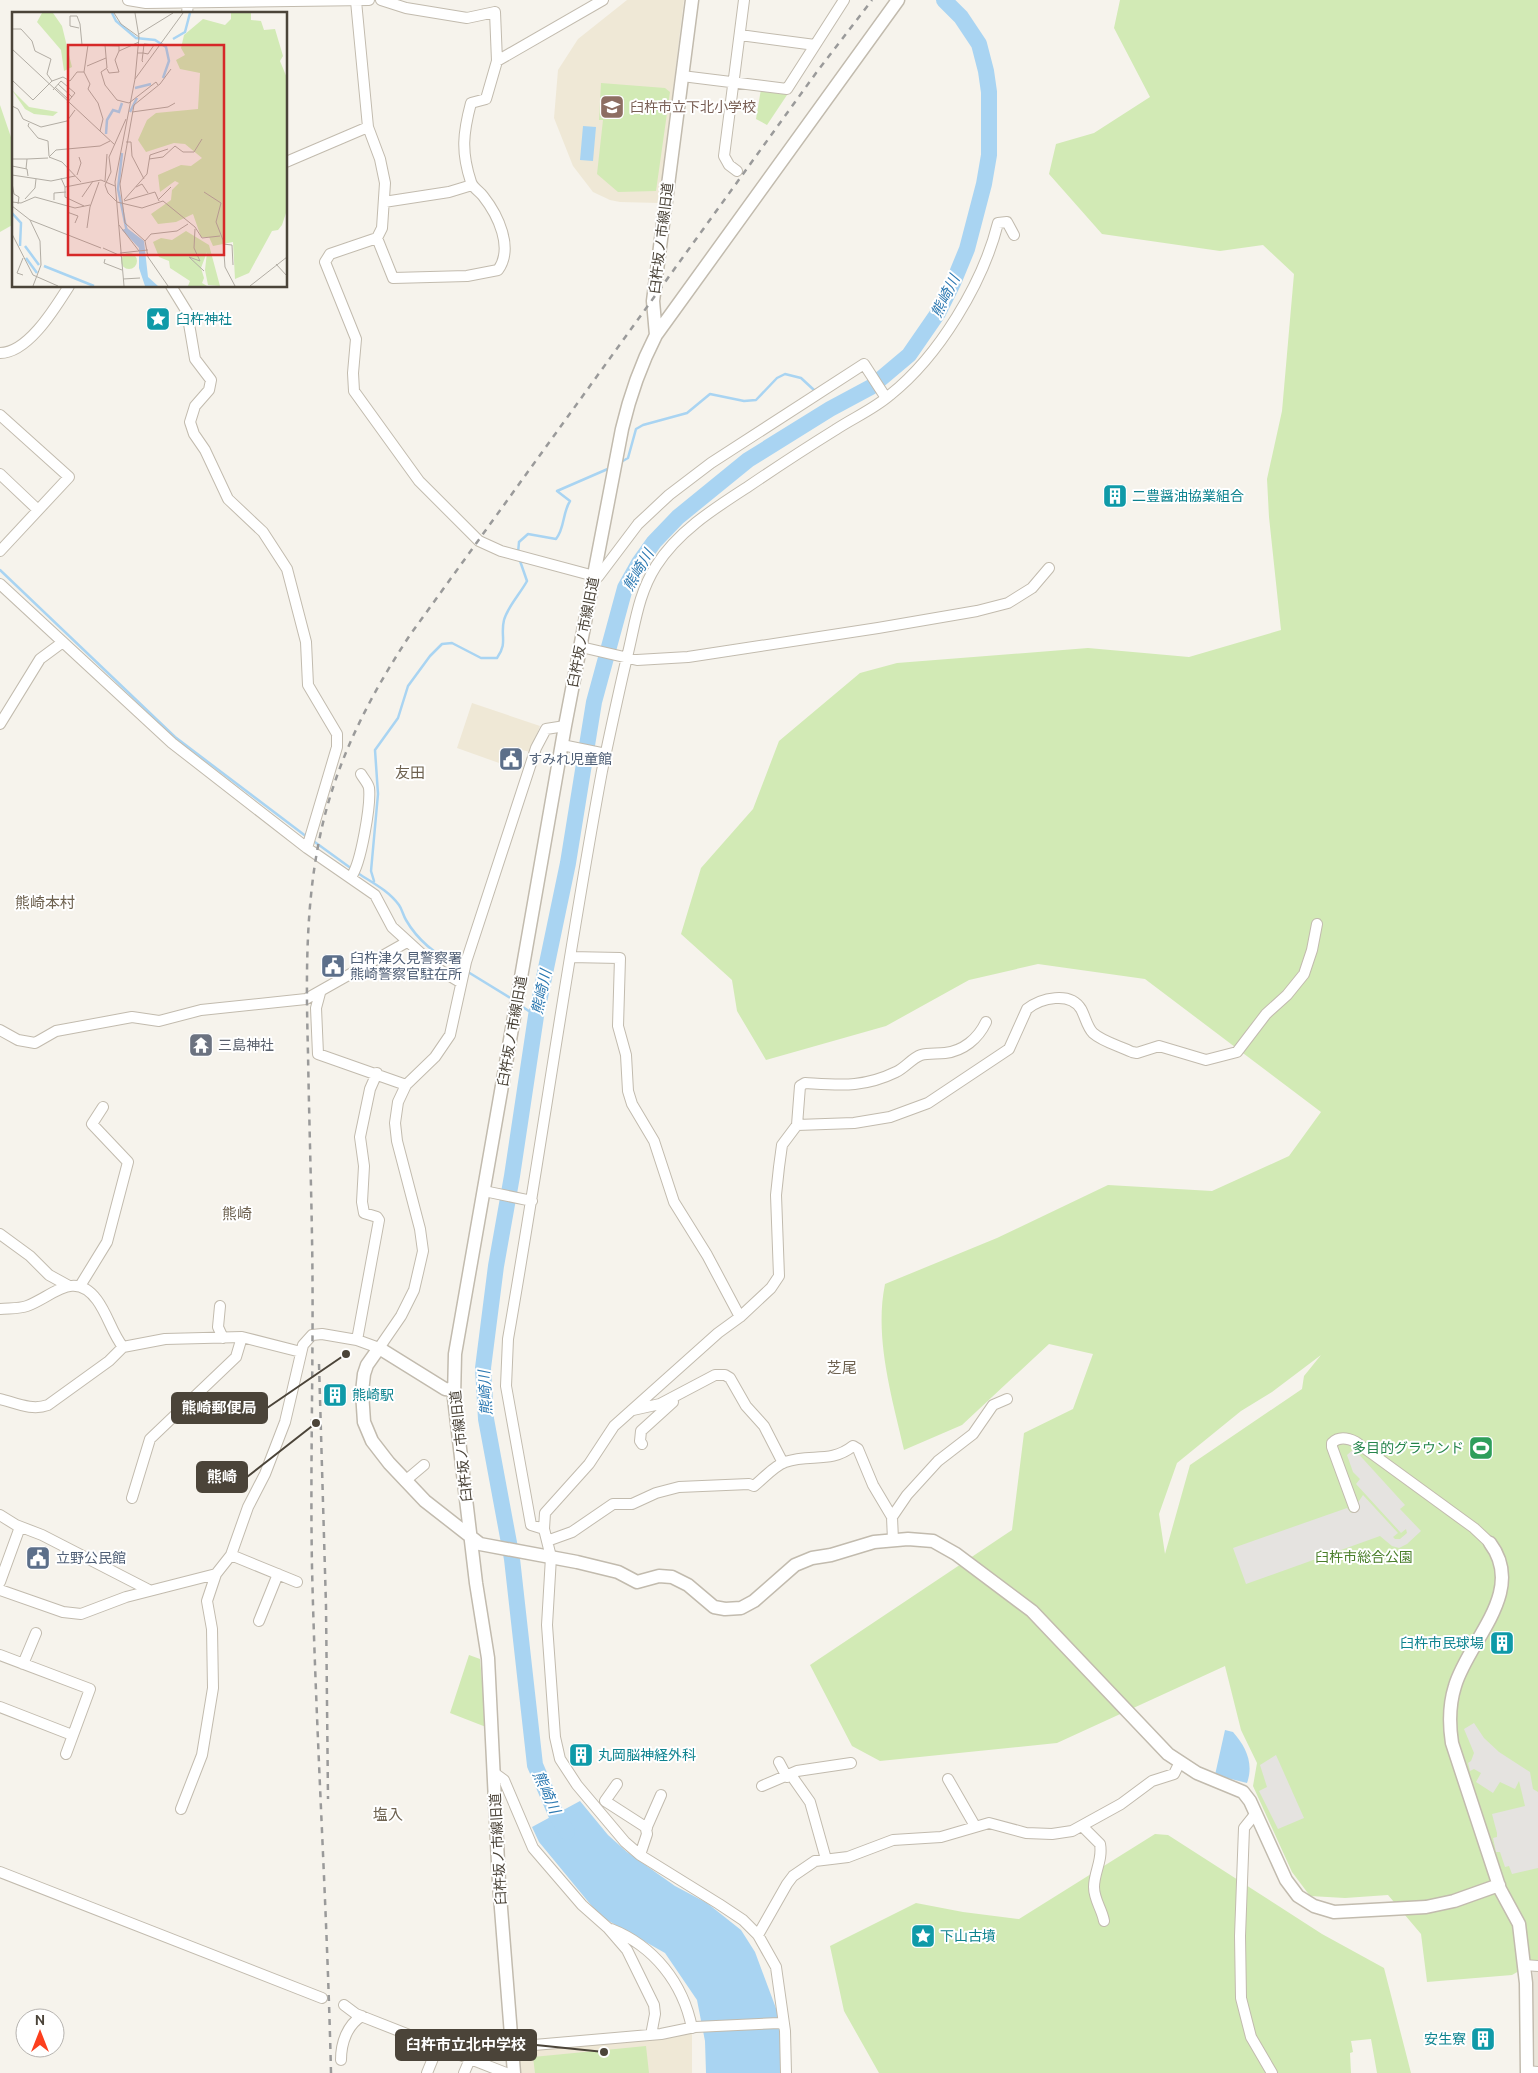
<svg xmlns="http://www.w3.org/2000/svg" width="1538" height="2073" viewBox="0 0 1538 2073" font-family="Ubuntu,'Noto Sans JP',sans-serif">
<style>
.residential{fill:#eae5da}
.education{fill:#efe8d6}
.green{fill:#d2eab5;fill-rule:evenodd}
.parking{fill:#e5e3e0}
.water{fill:#a9d4f2}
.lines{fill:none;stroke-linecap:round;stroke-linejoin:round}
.stream{stroke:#a9d4f2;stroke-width:2.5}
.river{stroke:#a9d4f2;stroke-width:16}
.minor-casing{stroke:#c2bbae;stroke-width:12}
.tertiary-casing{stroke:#c2bbae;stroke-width:15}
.minor{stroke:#fff;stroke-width:10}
.tertiary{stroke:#fff;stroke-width:12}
.rail{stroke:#9a9a9a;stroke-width:2.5;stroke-dasharray:6 6;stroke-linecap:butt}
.labels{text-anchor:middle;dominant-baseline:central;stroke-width:4;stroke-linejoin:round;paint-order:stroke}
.education-label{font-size:14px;fill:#785e54;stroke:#fff;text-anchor:start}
.street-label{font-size:14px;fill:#4b4439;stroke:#fff}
.culture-label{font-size:14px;fill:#0d838f;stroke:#fff;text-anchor:start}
.service-label{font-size:14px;fill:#4e5e75;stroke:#fff;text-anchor:start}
.worship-label{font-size:14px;fill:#5b616d;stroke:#fff;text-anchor:start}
.leisure-label{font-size:14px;fill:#27864d;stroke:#fff;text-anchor:end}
.park-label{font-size:14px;fill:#4a7f2a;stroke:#fff}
.water-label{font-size:15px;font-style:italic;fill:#2e7ab2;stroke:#fff}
.neighbourhood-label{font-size:15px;fill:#6e6250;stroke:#fff}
.inset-river{fill:none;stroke:#a9d4f2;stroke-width:2.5}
.inset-road{fill:none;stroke:#b2ada4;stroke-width:1}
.view{fill:#d62828;fill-opacity:0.15;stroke:#d62828;stroke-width:2.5}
.inset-edge{fill:none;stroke:#4b4439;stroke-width:2.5}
.leader{fill:none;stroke:#4b4439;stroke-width:2}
.callout-dot{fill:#4b4439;stroke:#fff;stroke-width:2}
.callout{fill:#4b4439;stroke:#4b4439;stroke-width:2}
.callout-label{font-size:15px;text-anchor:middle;font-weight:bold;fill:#fff}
</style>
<rect width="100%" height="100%" fill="#f6f3ec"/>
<path class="residential" d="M1533,1968h5v105h-3z"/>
<path class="education" d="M627,0h57l-25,203 -39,-1 -10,-2 -17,-8 -20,-26 -19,-48 4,-48 20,-31z
M472,703l68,23 -10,26 -12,-3 -5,19 -56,-20z
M692,2032v41h-173l-1,-24z"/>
<path class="green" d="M1120,0h418v1960l-26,15 -85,7 -6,-48 -33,-39 -43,3 -35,-2 -18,-24 -39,-86 4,-23 -16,-33 -16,-64 -168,77 -177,18 -28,-15 -42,-81 202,-135 12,-97 49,-24 20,-55 -44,-10 -87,81 -58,25c-12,-53 -30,-112 -19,-166l112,-46 111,-53 104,6 77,-35 32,-44 -176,-133 -107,-15 -69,16 -83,46 -120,34 -29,-49 -5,-31 -51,-46 20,-66 52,-59 26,-68 81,-68 37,-10 191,-15 101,9 92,-27 -12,-113 -2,-38 15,-68 12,-137 -31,-29 -43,6 -118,-17 -53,-60 7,-30 38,-11 56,-36 -36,-69zM1321,1355l-17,21 -2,13 -112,76 -25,89 -6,-40 18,-51 64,-52 31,-19z
M601,83l64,5 5,4 -14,99 -38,1 -21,-18 6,-54h-4z
M761,89l23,3 3,3 -20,30 -11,-6z
M0,105l14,41v78l-14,8z
M469,1655l11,4 6,68 -36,-14z
M1155,1834l13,1 154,99 62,34 27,105h-34l-6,-34 -20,2 2,11 -3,1 1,20h-472l-35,-62 -14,-65 86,-43 47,9 56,7z
M646,2046l3,27h-114l-2,-16z"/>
<path class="parking" d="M1354,1449l51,56 -5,4 21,22 -14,13 -8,4 -7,-2 -12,-10 -134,48 -13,-36 114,-40 4,5 12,-18 35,38 -5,4 2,2h5l7,-6 -1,-4 -5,4 -45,-49 4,-5 -7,-7 -6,-17z
M1474,1723l10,15 15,14 31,20 3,17 5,3v76l-26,6 -3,-8 -4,1 -5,-15h-4l-3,-14 4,-1v-4l-5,-19 33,-8 -6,-25 -4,8 -15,-7 -7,11 -17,-11 5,-9 -7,-4 -4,2 -2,-8 3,-2 3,-8 -10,-24z
M1276,1755l28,63 -26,11 -19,-38 8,-4 -7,-22z"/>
<path class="water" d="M583,126l13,1 -3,34 -13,-1z
M1225,1730l8,2c13,15 21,31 14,51l-32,-8z
M580,1801l28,34 19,17 48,34 32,17 34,27 14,22 22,59 6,33 -2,29h-75l-1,-32 -8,-41 -32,-47 -65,-37 -61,-74 -7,-15z"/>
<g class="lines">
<path class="stream" d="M621,462l7,-4 8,-29 7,-4 44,-12 23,-19 34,7 12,-1 21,-22 8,-4 16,4 13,12
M518,553l1,-11 9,-8 28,5c9,-11 6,-25 14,-38l-13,-10 53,-23
M0,570l175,167 132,100
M312,840l40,29
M356,872c15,10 32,18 43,33 3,4 4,10 7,15 12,21 33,37 55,48
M374,881l-3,-10 7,-77 -3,-44 23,-32 10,-32 22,-30 12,-12 10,-1 29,15h16c11,-15 3,-22 7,-38 4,-14 16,-26 23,-39l-8,-23
M468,972l44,27
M520,1005l16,11"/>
<path class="river" d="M567,1832l-11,-18 -21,-49 -23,-206 -26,-140 -3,-51 13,-102 16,-90 24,-160 32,-153 26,-161 31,-114 14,-25 15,-21 24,-25 70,-57 82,-51 41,-22 38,-32 29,-42 15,-30 14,-34 17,-65 5,-29v-63l-3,-21 -7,-27 -18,-27 -17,-17"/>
<defs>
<path id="minor" d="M128,0l18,3 223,-3
M356,1l12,126 12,32 5,24 -3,45 -5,10 16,40 74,-2 31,-6c16,-22 0,-55 -15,-74 -4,-5 -10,-8 -12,-14 -10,-30 -8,-49 0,-79l15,-4 11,-38 -2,-49 -28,6 -61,-10 -25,-8
M187,14l1,-12
M740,35l75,10
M497,61l106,-61
M682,76l105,13 57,-89
M286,162l82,-35
M737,171l-8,-6 -5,-9 20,-156
M384,202l65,-10 23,-7
M377,238l-47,16 -5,8 31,77 -3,34 1,18 65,90 60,60 22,10 97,26 40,-53 31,-29 42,-32 153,-99 22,34
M171,286l16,26 8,47 16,21 -2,10 -14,16 -5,16 4,12 11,16 23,49 35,33 24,37 19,73 2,43 29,49v13l-30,101
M0,353c28,0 55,-45 69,-67
M0,415l69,62 -69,74
M0,474l38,36
M0,584l172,159 135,105 68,47 17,32 46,42 22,13
M581,647l56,13 51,-3 190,-29 99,-17 31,-8 24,-15 17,-20
M0,724l40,-65 23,-17
M562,745l44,9
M351,877c10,-13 20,-73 18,-89 -1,-5 -6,-10 -8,-14
M570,957l50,1 -2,68 8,29 2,36 4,13 22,37 20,61 33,53 33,62
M320,993l-4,15 2,46 88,31
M0,1030l18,10 17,3 21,-12 76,-14 27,4 42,-11 105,-11 101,-57
M797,1125l57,-2 36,-6 38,-14 81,-54 18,-40c14,-11 43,-18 54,0 4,7 6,18 12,24 10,9 27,13 39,19l5,1 22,-7 47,14 31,-8 29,-38 21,-19 17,-21 8,-24 5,-26
M484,1191l48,10
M0,1234l30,22 19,19 20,11
M80,1286l27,-44 21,-80 -36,-38 11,-17
M220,1306l-2,21 5,11
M0,1309c8,-1 19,0 27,-3 25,-9 47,-37 70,-6 11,15 15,33 26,47
M357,1340l22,-120 -2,-3 -13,-4 -2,-11 2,-36 -4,-29 10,-48 7,-16
M0,1399c16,4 32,12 48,6l61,-44 14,-14 42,-8 77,-2 59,15
M633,1410l27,-6 55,-29h10l5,3 16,28 18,20 19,37
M642,1444l-2,-3 1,-10 32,-29
M405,1481l19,-16
M132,1498l18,-59 86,-82 6,-20
M1354,1507l-22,-60v-4c7,-7 16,-5 24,-1l118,86 16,15
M0,1515l16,10 26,10 107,55
M892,1517l15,-22 31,-34 35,-27 20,-29 14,-6
M544,1529l-13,-4 -25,-139 2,-47c33,-189 59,-379 94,-568 8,-38 16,-76 25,-114 8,-32 11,-63 29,-91 22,-35 59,-58 93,-80 28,-19 57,-38 86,-56 18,-12 39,-21 55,-35 49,-39 93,-112 108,-172l9,-1 7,13
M547,1541l25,-9 41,-28h19l24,-11 23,-6 70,-3 5,2c10,-8 20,-20 31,-24 26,-9 45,2 68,-16l5,3 15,36 19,32 1,23
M231,1555l66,27
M0,1582l20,-55
M0,1590l63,22 18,2 45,-17 90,-23
M259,1621l19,-47
M0,1655l90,34 -24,65
M23,1664l13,-31
M0,1707l72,28
M779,1762l8,15
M493,1772l11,8 29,68 49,57 26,23 19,22 27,55 1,9 -4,21
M791,1775l19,27 16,57
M948,1779l27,47
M617,1784l-12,17 42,27
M762,1786l35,-15 54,-8
M181,1809l21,-54 11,-67 -1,-59 -5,-28 9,-27 15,-19 17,-48 17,-33 20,-52 18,-77 9,-10 10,-1 35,6 22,8 22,-32 13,-26 9,-39 -3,-22 -23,-88 -2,-18 3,-21 8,-17 29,-28 15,-22 16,-73 70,-214 10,-19 19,-3
M1256,1813l-12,15 -4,108 1,62 10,39 21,36
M1082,1826l18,18c3,16 -6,28 -6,43 0,13 8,22 10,34
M640,1855l7,-21 -1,-5 15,-34
M0,1872l322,126
M611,1929c43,17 72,54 81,99
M758,1935l29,-51 6,-8 22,-15 33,-4 45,-17 48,-3 48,-14 37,10 26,1 20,-3 49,-27 31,-23 22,-7 6,-12
M1524,1965l14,1
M344,2005l12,9 150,59
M511,2047l150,-13 34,-7 84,-4 5,2
M341,2060c0,-17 6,-35 21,-44
M1526,2071l12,1
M427,2073l11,-27
M464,2073l6,-14
M786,2073l-1,-42 -9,-64 -18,-32 -15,-15 -24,-16 -79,-49 -15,-13 -48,-57 -17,-26 -5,-22 -8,-112 4,-68 -7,-28 1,-16 44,-49 25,-38 104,-93 22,-16 31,-29 8,-12 -3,-81 3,-28 3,-22 15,-20 3,-39 5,-3c35,2 58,5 91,-11 9,-4 16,-14 25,-17 7,-2 16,-1 24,-2 18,-2 33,-14 41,-31"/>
<path id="tertiary" d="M656,335l-3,-34 39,-301
M454,1390l-9,-1 -66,-41 -12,17 -3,9 -2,18 2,30 8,19 17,22 36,38 55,43 97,18 41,10 19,10 22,-6 13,1 16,8 26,22 11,2 16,-1 13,-7 41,-36 17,-7 19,-3 43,-13 34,-3 25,2 23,13 76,57 136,143 29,19 46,19 7,9 36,79 12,16 16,10 20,6 92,-5 28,-6 45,-16
M1490,1543c37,49 -22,98 -35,143 -6,19 -6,38 -3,57l48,146 19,35 7,59 1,90
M514,2073l-15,-190 -11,-225 -12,-75 -22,-185 1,-44 110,-628 57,-297c8,-34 18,-63 34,-94l242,-335"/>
</defs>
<use href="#minor" class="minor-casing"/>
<use href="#tertiary" class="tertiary-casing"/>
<use href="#minor" class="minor"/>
<use href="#tertiary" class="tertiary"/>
<path class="rail" d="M319,1364l7,242 2,193
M331,2073c-4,-169 -15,-337 -19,-506 -2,-110 2,-220 0,-330 -1,-61 -3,-122 -4,-184 -2,-75 -3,-152 14,-226 16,-70 49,-133 88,-192l406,-562 56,-73"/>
</g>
<defs>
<symbol id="school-square" viewBox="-11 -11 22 22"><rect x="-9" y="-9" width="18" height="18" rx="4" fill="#8d6e63" stroke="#fff"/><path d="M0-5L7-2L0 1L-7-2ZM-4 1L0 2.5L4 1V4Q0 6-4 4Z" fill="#fff"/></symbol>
<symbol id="sight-square" viewBox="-11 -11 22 22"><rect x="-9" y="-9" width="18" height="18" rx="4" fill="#0f9aa8" stroke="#fff"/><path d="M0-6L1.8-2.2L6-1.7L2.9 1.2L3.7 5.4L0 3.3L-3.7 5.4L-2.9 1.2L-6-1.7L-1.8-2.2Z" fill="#fff"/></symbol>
<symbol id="building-square" viewBox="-11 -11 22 22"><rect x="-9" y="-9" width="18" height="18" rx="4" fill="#0f9aa8" stroke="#fff"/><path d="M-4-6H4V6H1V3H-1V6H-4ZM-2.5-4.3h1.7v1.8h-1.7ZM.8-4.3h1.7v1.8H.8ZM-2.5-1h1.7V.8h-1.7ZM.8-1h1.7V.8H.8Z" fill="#fff"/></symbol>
<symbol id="civic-square" viewBox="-11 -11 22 22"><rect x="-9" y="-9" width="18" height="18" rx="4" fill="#5c6f8a" stroke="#fff"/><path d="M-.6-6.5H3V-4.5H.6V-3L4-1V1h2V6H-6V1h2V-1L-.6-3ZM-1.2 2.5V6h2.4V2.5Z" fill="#fff"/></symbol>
<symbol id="temple-square" viewBox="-11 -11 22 22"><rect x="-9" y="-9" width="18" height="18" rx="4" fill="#6b7280" stroke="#fff"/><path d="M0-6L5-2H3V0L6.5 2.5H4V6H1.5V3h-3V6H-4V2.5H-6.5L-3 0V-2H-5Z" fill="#fff"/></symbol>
<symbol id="stadium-square" viewBox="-11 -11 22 22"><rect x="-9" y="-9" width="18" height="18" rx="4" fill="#2e9e5b" stroke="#fff"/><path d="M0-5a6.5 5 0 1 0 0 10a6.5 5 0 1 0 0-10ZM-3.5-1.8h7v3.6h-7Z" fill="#fff"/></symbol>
</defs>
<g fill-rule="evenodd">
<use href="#school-square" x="598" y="93" width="28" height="28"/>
<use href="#sight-square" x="144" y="305" width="28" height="28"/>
<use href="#building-square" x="1101" y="482" width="28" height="28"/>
<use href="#civic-square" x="497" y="745" width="28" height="28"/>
<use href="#civic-square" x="319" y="952" width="28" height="28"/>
<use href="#temple-square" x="187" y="1031" width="28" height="28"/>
<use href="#building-square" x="321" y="1381" width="28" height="28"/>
<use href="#stadium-square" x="1467" y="1434" width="28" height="28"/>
<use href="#civic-square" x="24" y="1544" width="28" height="28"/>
<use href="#building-square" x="1488" y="1629" width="28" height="28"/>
<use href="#building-square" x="567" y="1741" width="28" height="28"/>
<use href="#sight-square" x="909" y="1922" width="28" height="28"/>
<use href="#building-square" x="1469" y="2025" width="28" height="28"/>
</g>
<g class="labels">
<g class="education-label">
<text x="630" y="107">臼杵市立下北小学校</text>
</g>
<g class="street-label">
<text transform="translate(661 238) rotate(-83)">臼杵坂ノ市線旧道</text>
<text transform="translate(583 632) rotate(-79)">臼杵坂ノ市線旧道</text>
<text transform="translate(512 1031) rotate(-80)">臼杵坂ノ市線旧道</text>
<text transform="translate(461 1446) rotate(-96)">臼杵坂ノ市線旧道</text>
<text transform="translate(498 1849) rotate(-93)">臼杵坂ノ市線旧道</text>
</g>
<g class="culture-label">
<text x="176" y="319">臼杵神社</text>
<text x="1132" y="496">二豊醤油協業組合</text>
<text x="352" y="1395">熊崎駅</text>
<text x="1484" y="1643" text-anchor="end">臼杵市民球場</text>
<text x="598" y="1755">丸岡脳神経外科</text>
<text x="940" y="1936">下山古墳</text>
<text x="1466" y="2039" text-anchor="end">安生寮</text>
</g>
<g class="service-label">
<text x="528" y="759">すみれ児童館</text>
<text x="350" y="958">臼杵津久見警察署<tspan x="350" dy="16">熊崎警察官駐在所</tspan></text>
<text x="56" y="1558">立野公民館</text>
</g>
<g class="worship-label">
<text x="218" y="1045">三島神社</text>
</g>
<g class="leisure-label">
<text x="1464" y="1448">多目的グラウンド</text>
</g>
<g class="park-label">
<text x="1364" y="1557">臼杵市総合公園</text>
</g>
<g class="water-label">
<text transform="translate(945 296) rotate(-64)">熊崎川</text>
<text transform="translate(638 570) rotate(-60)">熊崎川</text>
<text transform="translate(541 992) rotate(-78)">熊崎川</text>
<text transform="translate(485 1393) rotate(-93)">熊崎川</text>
<text transform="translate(547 1792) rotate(66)">熊崎川</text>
</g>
<g class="neighbourhood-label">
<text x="410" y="772">友田</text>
<text x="45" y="902">熊崎本村</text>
<text x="237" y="1213">熊崎</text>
<text x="842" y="1367">芝尾</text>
<text x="388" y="1814">塩入</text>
</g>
</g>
<g transform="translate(12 12)">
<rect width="275" height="275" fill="#f6f3ec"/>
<path d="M30,1h11l9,13 10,41 -8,4 -3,-21 -24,-28zM219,1h20v7l10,1 3,9 11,-1 8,27 -3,5 7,17v132l-5,15 -4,5 -6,1 -23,42 -14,6 -2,-37 -20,4 -4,-9h-8l-8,-23 -17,8 -18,2 -7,-10 20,-14 1,-10 7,-7 -4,-2 -15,11 -2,-17 23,-10 10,1 11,-8 -17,-14 -11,-1 -28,9 -8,-12 9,-20 9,-7 42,-4 2,-36 -20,-4 -4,-9 9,-5 -4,-7 3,-13 19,-16 22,6 6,-6zM0,78l17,17 29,5 -5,4 -19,-2 -9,-5zM174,219l23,14 11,41 -12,-1 -3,-15 2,-18 -6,16 3,10 -2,5 5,3h-19l2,-5 -20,-13 -1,-7 -10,-4 -6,-15 8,-4 11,2zM109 249a8 8 0 1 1 16 0a8 8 0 1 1-16 0Z" fill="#d2eab5"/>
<path d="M115,216l17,13 4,36 10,9h-13l-6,-18v-20l-17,-18z" fill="#a9d4f2"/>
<path class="inset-river" d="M100,1l4,8 20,17 19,2 11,7 3,14 -6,17M161,27l12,-7 5,-19M123,76l16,-4M118,100l7,-14M94,122l1,-14 6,-10 6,2 3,-9M110,141l-4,36 9,43M0,201l9,10 -1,23M13,234l14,19M14,246l11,15M32,254l50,20"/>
<path class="inset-road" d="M102,1l7,11 18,13M67,16l-9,-2v-10h7l3,8 2,21 37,1v5M0,17h9l11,12 3,10 16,8 -4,15 5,7M127,22l34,-21M76,33l-4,27 6,12 -2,5 10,14 5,16 -3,12M93,33l2,23 -6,4 4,13 12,15 12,3 27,-21 2,3M0,37l103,96M126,41h5l5,1 6,-9 -10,-1 -1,9 -1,8 1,1M75,54l19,-8M95,57l2,4 10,-1 -4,-12 4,-9 20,-9M123,67l48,-66M0,68l21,20 19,-19 11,-4 7,4 7,-9h7M46,72l14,13M43,75l14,13M41,78l8,-9 14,12 -8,10M0,94l6,3 5,10 18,8 26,-6 8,-11M120,100l36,-5 7,-4M114,107l-17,38 2,15 -6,13 3,8 9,9 25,6 21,-7 32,26 7,11 18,-2M17,111l-1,3 10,12 10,3 1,15M114,130h5l1,14 12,23M0,147h15l-1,10M15,147l21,-1M137,147l14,-2 12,-11 8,6h11l8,-13M0,154l15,3 1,7M0,163l39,6 24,-5M65,163l4,-12 -2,-6M49,166l4,9v10l19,9M93,169l2,-27M69,170l-19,-20 -13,-5 7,-7 44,-4 10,-5M0,171l2,11 5,3 -1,7M53,175l36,-7 14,6M124,175l6,-3 6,9M192,180l17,11 -5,19 7,18 2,27 10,19M70,185l11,-16M13,187l10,-11 1,-9M147,187l12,-12M42,188v-7l12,-1M112,188l23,-26 3,-19 18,-6M112,189l31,-9 4,9M0,190l9,1 14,-6 40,11 15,-3M0,194l18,14 10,21 1,24 -8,21M55,200l11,4 -3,7M18,208l71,28M107,213l20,26M75,216l3,-21 9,-25M183,217l-1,19 6,13 -11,-4 15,14M0,222l21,41 25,11M133,229l6,-7 26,-3 11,-7M211,232l9,1 1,20M91,236l18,8M108,241l28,-3M93,247l-1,4 18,7M264,252l11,12M11,263l-6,-2 6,-15M111,267l17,-1M112,274l-9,-104 20,-103 4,-42 -4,-24M156,274l-20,-29 -3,-16 -20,-18 -5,-39 14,-79 26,-21 11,-15M238,274l37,-29"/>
<path class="view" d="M56,33h156v210h-156z"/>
<rect width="275" height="275" class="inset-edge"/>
</g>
<path class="leader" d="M346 1354L267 1408M316 1423L247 1477M604 2052L536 2045"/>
<g class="callout-dot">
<circle cx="346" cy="1354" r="5"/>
<circle cx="316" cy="1423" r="5"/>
<circle cx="604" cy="2052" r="5"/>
</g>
<g class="callout">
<rect x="172" y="1393" width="95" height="30" rx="5"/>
<rect x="197" y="1462" width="50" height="30" rx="5"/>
<rect x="396" y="2030" width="140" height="30" rx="5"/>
</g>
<g class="callout-label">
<text x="219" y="1413">熊崎郵便局</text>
<text x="222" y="1482">熊崎</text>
<text x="466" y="2050">臼杵市立北中学校</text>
</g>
<g transform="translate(40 2033)"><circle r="24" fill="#ffffff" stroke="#b7b4b0"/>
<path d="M0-4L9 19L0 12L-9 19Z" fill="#fc3f1d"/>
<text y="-8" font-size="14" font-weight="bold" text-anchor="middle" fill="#4b4439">N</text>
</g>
</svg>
